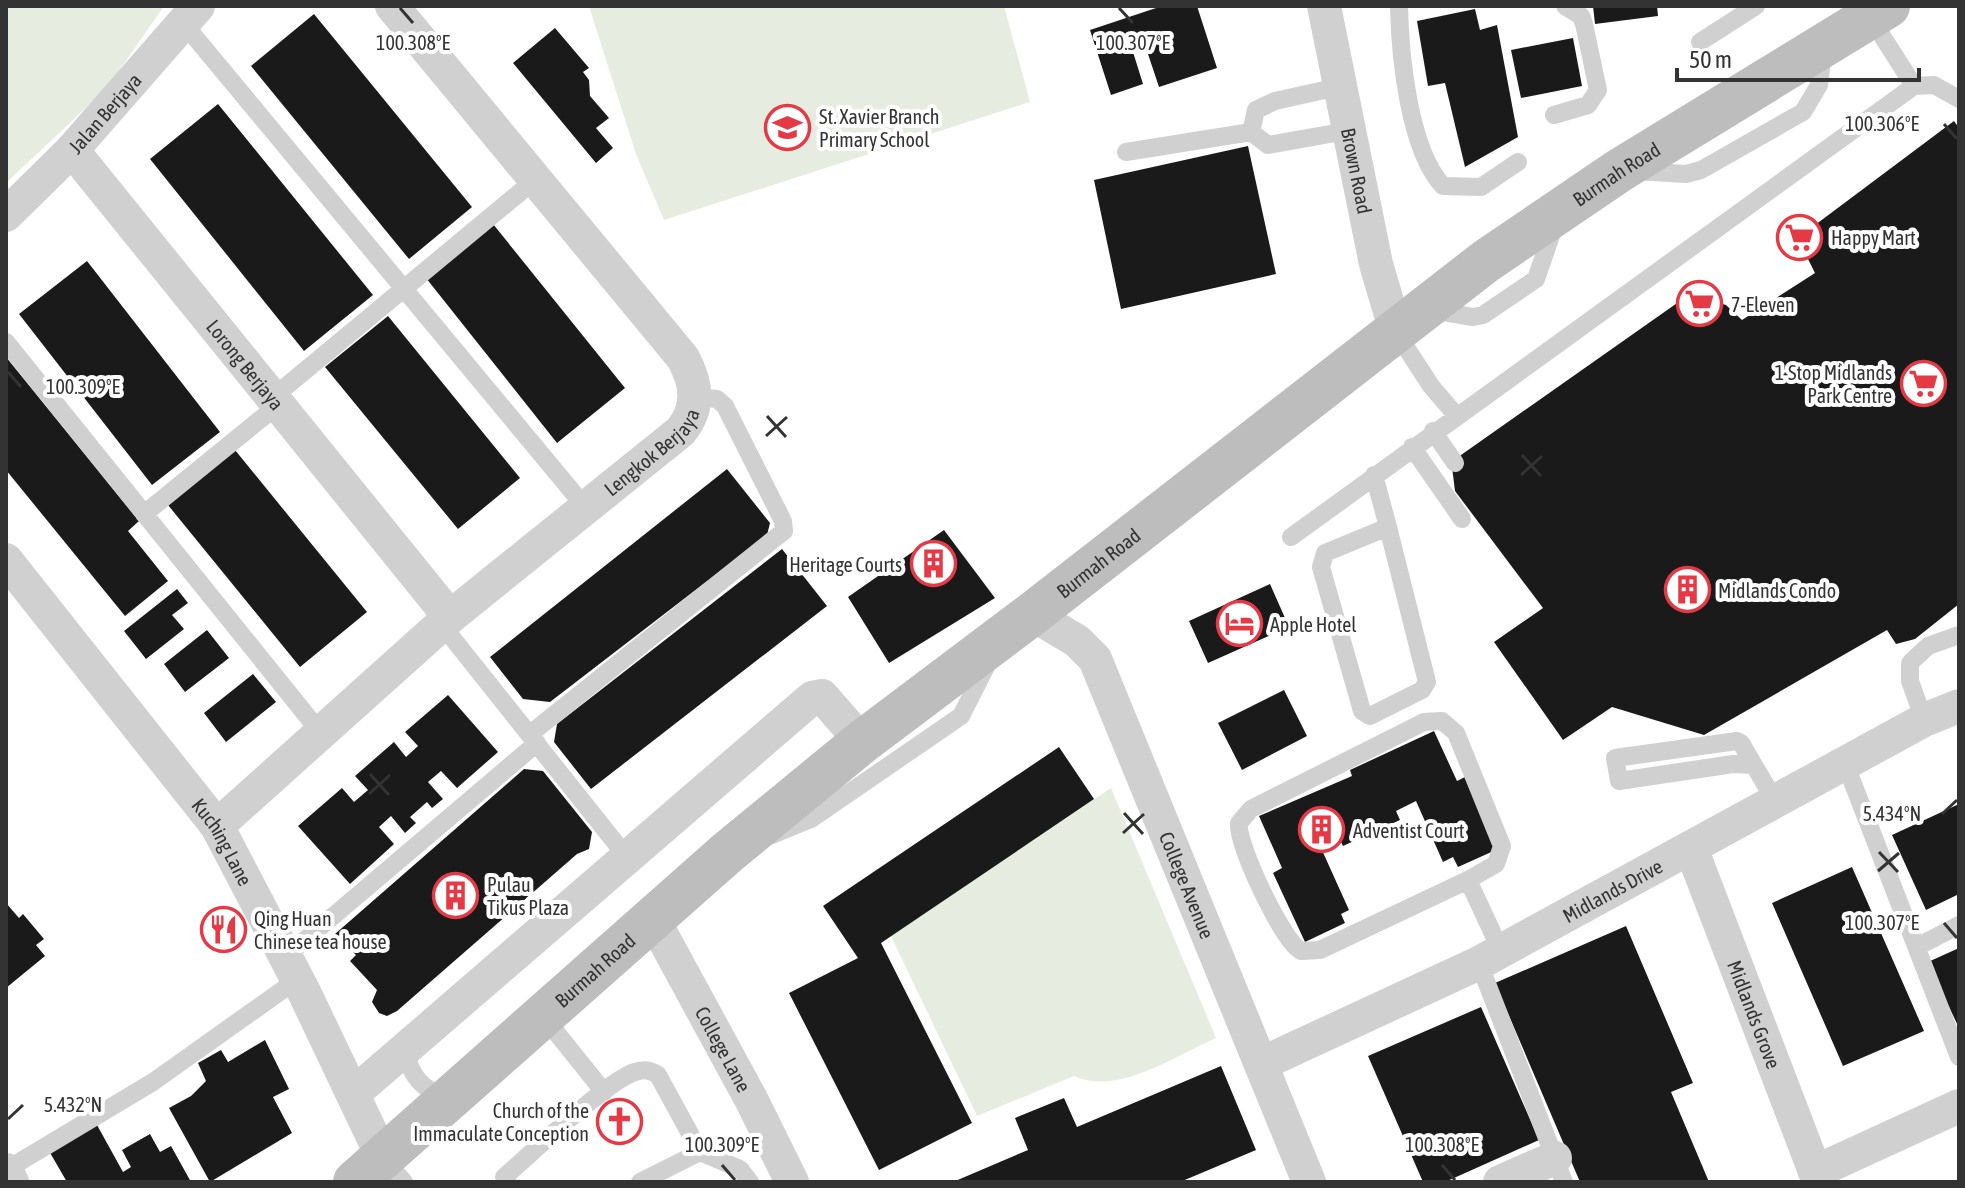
<svg xmlns="http://www.w3.org/2000/svg" width="1965" height="1188" viewBox="0 0 1965 1188" font-family="'Asap Condensed',sans-serif">
<style>
.green{fill:#e6ecdf}
.building{fill:#1a1a1a}
.lines{fill:none;stroke-linecap:round;stroke-linejoin:round}
.service{stroke:#d0d0d0;stroke-width:18}
.minor{stroke:#d0d0d0;stroke-width:34}
.secondary{stroke:#bdbdbd;stroke-width:44}
.ticks{fill:none;stroke:#333;stroke-width:3}
.labels{text-anchor:middle;dominant-baseline:central;stroke-width:8;stroke-linejoin:round;paint-order:stroke}
.street-label{font-size:20px;fill:#333;stroke:#fff}
.poi-label{font-size:20px;fill:#333;stroke:#fff;text-anchor:start}
.ticks-label{font-size:20px;text-anchor:middle;fill:#333;stroke:#fff;stroke-width:8;stroke-linejoin:round;paint-order:stroke}
</style>
<rect width="100%" height="100%" fill="#fff"/>
<path class="green" d="M6,6h158l-57,82 -101,95z
M589,6h415l26,96 -366,118 -28,-66z
M1111,788l105,250c-42,18 -97,58 -142,38l-97,40 -86,-180z"/>
<path class="building" d="M1162,6h35l20,62 -58,19 -13,-39 -13,4 10,32 -32,11 -21,-65z
M1593,6h64l1,10 -63,8z
M1475,9l5,21 17,-5 21,112 -53,30 -20,-84 -17,3 -11,-65z
M314,14l158,193 -63,52 -158,-193z
M555,28l34,40 -6,4 6,8 1,16 19,22 -13,10 17,20 -17,15 -83,-100z
M1573,38l9,48 -61,12 -10,-48z
M218,104l155,191 -69,56 -154,-192z
M1954,121l5,7v476l-44,35 -19,5 -9,-14 -183,105 -92,-28 -49,33 -69,-98 49,-34 -88,-117 -3,-24 9,-12 219,-154 22,-3 24,7 16,15 73,-47 -9,-18 9,-30z
M1248,146l28,128 -155,35 -27,-129z
M493,224l132,164 -68,55 -131,-165z
M87,261l133,171 -68,53 -133,-171z
M388,316l132,162 -62,51 -133,-162z
M6,357l133,164 -11,10 40,50 -43,35 -119,-146z
M235,450l132,162 -67,55 -132,-162z
M727,469l43,54 -3,12 -217,167 -27,-3 -33,-42z
M944,530l51,68 -106,65 -41,-66z
M782,549l45,57 -236,183 -37,-47 3,-18z
M1270,584l19,43 -81,36 -19,-42z
M177,589l11,14 -16,12 12,14 -38,30 -22,-28z
M207,630l22,28 -44,34 -21,-28z
M253,674l23,28 -50,40 -22,-29z
M1284,690l23,46 -65,34 -24,-47z
M448,695l50,57 -41,36 -16,-17 -13,11 15,17 -11,9 -5,-6 -17,15 6,6 -11,10 -14,-17 -12,11 15,17 -44,40 -52,-58 44,-38 12,14 14,-12 -13,-14 39,-34 12,15 12,-11 -13,-14z
M1434,731l23,50 8,-4 33,72 -40,18 -5,-10 -10,5 -27,-61 -20,10 4,9 -57,26 -3,-6 -19,8 28,62 -8,4 4,9 -40,19 -32,-69 9,-5 -23,-52 93,-40 -2,-6z
M1059,747l35,52 -213,144 91,180 -93,47 -90,-177 69,-35 -35,-52z
M524,769l19,2 49,61 -3,17 -12,5 -180,157 -10,5 -8,-3 -7,-11 5,-12 -27,-29 6,-6 -21,-21z
M1959,804v90l-33,16 -34,-75z
M1852,867l72,164 -81,35 -71,-163z
M6,903l13,15 4,-4 21,25 -8,6 9,11 -39,32z
M1626,926l67,157 -22,9 38,90h-129l-85,-199z
M1959,948v80l-31,-66z
M1481,1007l58,133 -94,42h-22l-55,-126z
M265,1040l24,49 -16,8 19,36 -82,49 -41,-74 22,-12 15,-15 -8,-18 23,-13 7,12z
M1221,1066l35,84 -76,32h-227l75,-32 -13,-32 49,-20 13,29z
M97,1125l26,47 8,-5 -9,-17 28,-16 10,18 11,-6 20,36h-124l-18,-31z"/>
<g class="lines">
<path class="service" d="M1399,6c1,50 10,144 44,180l38,1 37,-25
M1870,17l44,69
M184,24l402,484
M1700,42l56,-36
M1554,115l34,-10 10,-15 -14,-66 -3,-8 -16,-10
M1251,132l5,-22 19,-9 63,-14
M1126,152l125,-20 17,13 79,-14
M1634,171l52,3 15,-4 102,-58 16,-27 4,-33
M1431,310l42,7 10,-2 53,-36 19,-55
M1396,332l35,54 24,28
M6,342l314,390
M272,398l264,-219
M1433,431l22,32
M1412,447l50,72
M1374,475l14,52
M144,514l134,-109
M1388,527l39,155 -5,8 -52,26 -8,-5 -41,-144 4,-14z
M1291,537l623,-451 20,-1 25,14
M442,625l184,231
M1924,720l-14,-39v-18l18,-17 31,-11
M530,734l254,-203 -1,-10 -58,-115 -8,-7 -22,-2
M1845,763l114,294
M1754,765l-21,-1 -114,17 -4,-23 122,-17 4,2 34,58
M772,835l39,-16 150,-103 28,-55
M1468,880l28,-16 6,-18 -46,-113 -14,-12 -18,1 -173,87 -12,14c-3,20 44,119 62,128l19,-1 148,-70 33,71
M1917,947l42,-22
M285,957l252,-214
M1479,963l85,219
M543,1016l61,76
M405,1049c5,27 17,41 43,49
M700,1152l40,17 10,13
M383,1158l21,24
M6,1170l147,-88 145,-103
M508,1182l-4,-5c26,-22 104,-97 131,-105 10,-3 15,-2 23,3l42,77 -60,30"/>
<g class="minor">
<path id="s1" d="M1324,6l52,258 20,68"/>
<path id="s2" d="M72,150l378,467"/>
<path id="s3" d="M6,215l66,-65 126,-144"/>
<path id="s4" d="M6,560l211,266 88,168 78,164"/>
<path id="s5" d="M1032,614l45,27 18,18 214,523"/>
<path id="s6" d="M217,826l233,-209 231,-186c19,-24 16,-47 2,-73l-291,-352"/>
<path id="s7" d="M1691,848l128,334"/>
<path id="s8" d="M653,919l99,182 40,81"/>
<path id="s9" d="M1261,1064l218,-101 445,-243 35,-14"/>
<path d="M353,1094l459,-396 10,-2 40,46"/>
<path d="M6,1170l6,12"/>
<path d="M1815,1172l144,-66"/>
<path d="M1500,1182l55,-24"/>
</g>
<path class="secondary" id="s10" d="M355,1182l373,-330 134,-110 170,-128 454,-353 134,-91 268,-164"/>
</g>
<path class="ticks" d="M400,8l13,15M1119,8l14,15M1944,124l13,15M8,372l13,15M767,416l19,21M766,436l21,-19M1522,455l19,21M1521,475l21,-19M370,774l19,21M369,794l21,-19M1124,813l19,21M1942,814l15,-14M1123,833l21,-19M1879,852l19,20M1878,871l21,-18M1944,923l13,15M8,1119l15,-14M722,1165l13,15M1442,1165l13,15"/>
<defs>
<symbol id="school-ring" viewBox="-11 -11 22 22"><circle r="9.5" fill="#fff" stroke="#e63946" stroke-width="1.5"/><path d="M0-5L7-2L0 1L-7-2ZM-4 1L0 2.5L4 1V4Q0 6-4 4Z" fill="#e63946"/></symbol>
<symbol id="supermarket-ring" viewBox="-11 -11 22 22"><circle r="9.5" fill="#fff" stroke="#e63946" stroke-width="1.5"/><path d="M-6-5.5h2.5l.6 2H6L4.5 2H-2.5L-4.4-4H-6ZM-1.5 3.2a1.3 1.3 0 1 0 .1 0ZM3 3.2a1.3 1.3 0 1 0 .1 0Z" fill="#e63946"/></symbol>
<symbol id="building-ring" viewBox="-11 -11 22 22"><circle r="9.5" fill="#fff" stroke="#e63946" stroke-width="1.5"/><path d="M-4-6H4V6H1V3H-1V6H-4ZM-2.5-4.3h1.7v1.8h-1.7ZM.8-4.3h1.7v1.8H.8ZM-2.5-1h1.7V.8h-1.7ZM.8-1h1.7V.8H.8Z" fill="#e63946"/></symbol>
<symbol id="hotel-ring" viewBox="-11 -11 22 22"><circle r="9.5" fill="#fff" stroke="#e63946" stroke-width="1.5"/><path d="M-6-4.5h1.5V1H6V5H4.5V3h-9V5H-6ZM-4 0a1.8 1.8 0 1 1 3.6 0ZM.5 0V-2.5h3Q6-2.5 6 0Z" fill="#e63946"/></symbol>
<symbol id="restaurant-ring" viewBox="-11 -11 22 22"><circle r="9.5" fill="#fff" stroke="#e63946" stroke-width="1.5"/><path d="M-5-6h1v4h1v-4h1v4h1v-4h1v5L-1.5 .5V6h-2V.5L-5-1ZM5-6V6H3V1.5H1.5Q1.5-4 5-6Z" fill="#e63946"/></symbol>
<symbol id="church-ring" viewBox="-11 -11 22 22"><circle r="9.5" fill="#fff" stroke="#e63946" stroke-width="1.5"/><path d="M-1.2-6h2.4v3.5h3.3v2.4h-3.3V6h-2.4V-.1h-3.3v-2.4h3.3Z" fill="#e63946"/></symbol>
</defs>
<g fill-rule="evenodd">
<use href="#school-ring" x="762" y="102" width="51" height="51"/>
<use href="#supermarket-ring" x="1774" y="212" width="51" height="51"/>
<use href="#supermarket-ring" x="1674" y="278" width="51" height="51"/>
<use href="#supermarket-ring" x="1898" y="358" width="51" height="51"/>
<use href="#building-ring" x="908" y="538" width="51" height="51"/>
<use href="#building-ring" x="1662" y="564" width="51" height="51"/>
<use href="#hotel-ring" x="1214" y="598" width="51" height="51"/>
<use href="#building-ring" x="1296" y="804" width="51" height="51"/>
<use href="#building-ring" x="430" y="870" width="51" height="51"/>
<use href="#restaurant-ring" x="198" y="904" width="51" height="51"/>
<use href="#church-ring" x="594" y="1096" width="51" height="51"/>
</g>
<g class="labels">
<g class="street-label">
<text stroke="none"><textPath href="#s3" startOffset="142">Jalan Berjaya</textPath></text>
<text stroke="none"><textPath href="#s1" startOffset="168">Brown Road</textPath></text>
<text stroke="none"><textPath href="#s10" startOffset="1616">Burmah Road</textPath></text>
<text stroke="none"><textPath href="#s2" startOffset="276">Lorong Berjaya</textPath></text>
<text stroke="none"><textPath href="#s6" startOffset="574">Lengkok Berjaya</textPath></text>
<text stroke="none"><textPath href="#s10" startOffset="968">Burmah Road</textPath></text>
<text stroke="none"><textPath href="#s4" startOffset="356">Kuching Lane</textPath></text>
<text stroke="none"><textPath href="#s5" startOffset="322">College Avenue</textPath></text>
<text stroke="none"><textPath href="#s9" startOffset="392">Midlands Drive</textPath></text>
<text stroke="none"><textPath href="#s10" startOffset="320">Burmah Road</textPath></text>
<text stroke="none"><textPath href="#s7" startOffset="178">Midlands Grove</textPath></text>
<text stroke="none"><textPath href="#s8" startOffset="148">College Lane</textPath></text>
</g>
<g class="poi-label">
<text x="819" y="116">St. Xavier Branch<tspan x="819" dy="23">Primary School</tspan></text>
<text x="1831" y="237">Happy Mart</text>
<text x="1731" y="304">7-Eleven</text>
<text x="1892" y="372" text-anchor="end">1-Stop Midlands<tspan x="1892" dy="23">Park Centre</tspan></text>
<text x="902" y="564" text-anchor="end">Heritage Courts</text>
<text x="1718" y="590">Midlands Condo</text>
<text x="1270" y="624">Apple Hotel</text>
<text x="1353" y="830">Adventist Court</text>
<text x="487" y="884">Pulau<tspan x="487" dy="23">Tikus Plaza</tspan></text>
<text x="254" y="918">Qing Huan<tspan x="254" dy="23">Chinese tea house</tspan></text>
<text x="589" y="1110" text-anchor="end">Church of the<tspan x="589" dy="23">Immaculate Conception</tspan></text>
</g>
</g>
<g class="ticks-label">
<text x="413" y="50">100.308°E</text>
<text x="1133" y="50">100.307°E</text>
<text x="1882" y="131">100.306°E</text>
<text x="83" y="394">100.309°E</text>
<text x="1892" y="821">5.434°N</text>
<text x="1882" y="930">100.307°E</text>
<text x="73" y="1112">5.432°N</text>
<text x="722" y="1152">100.309°E</text>
<text x="1442" y="1152">100.308°E</text>
</g>
<rect width="1965" height="1188" fill="none" stroke="#333333" stroke-width="16"/>
<path d="M1677 68v12h242v-12" fill="none" stroke="#333333" stroke-width="4"/>
<text x="1689" y="68" font-size="24" fill="#333333" stroke="#ffffff" stroke-width="6" paint-order="stroke">50 m</text>
</svg>
